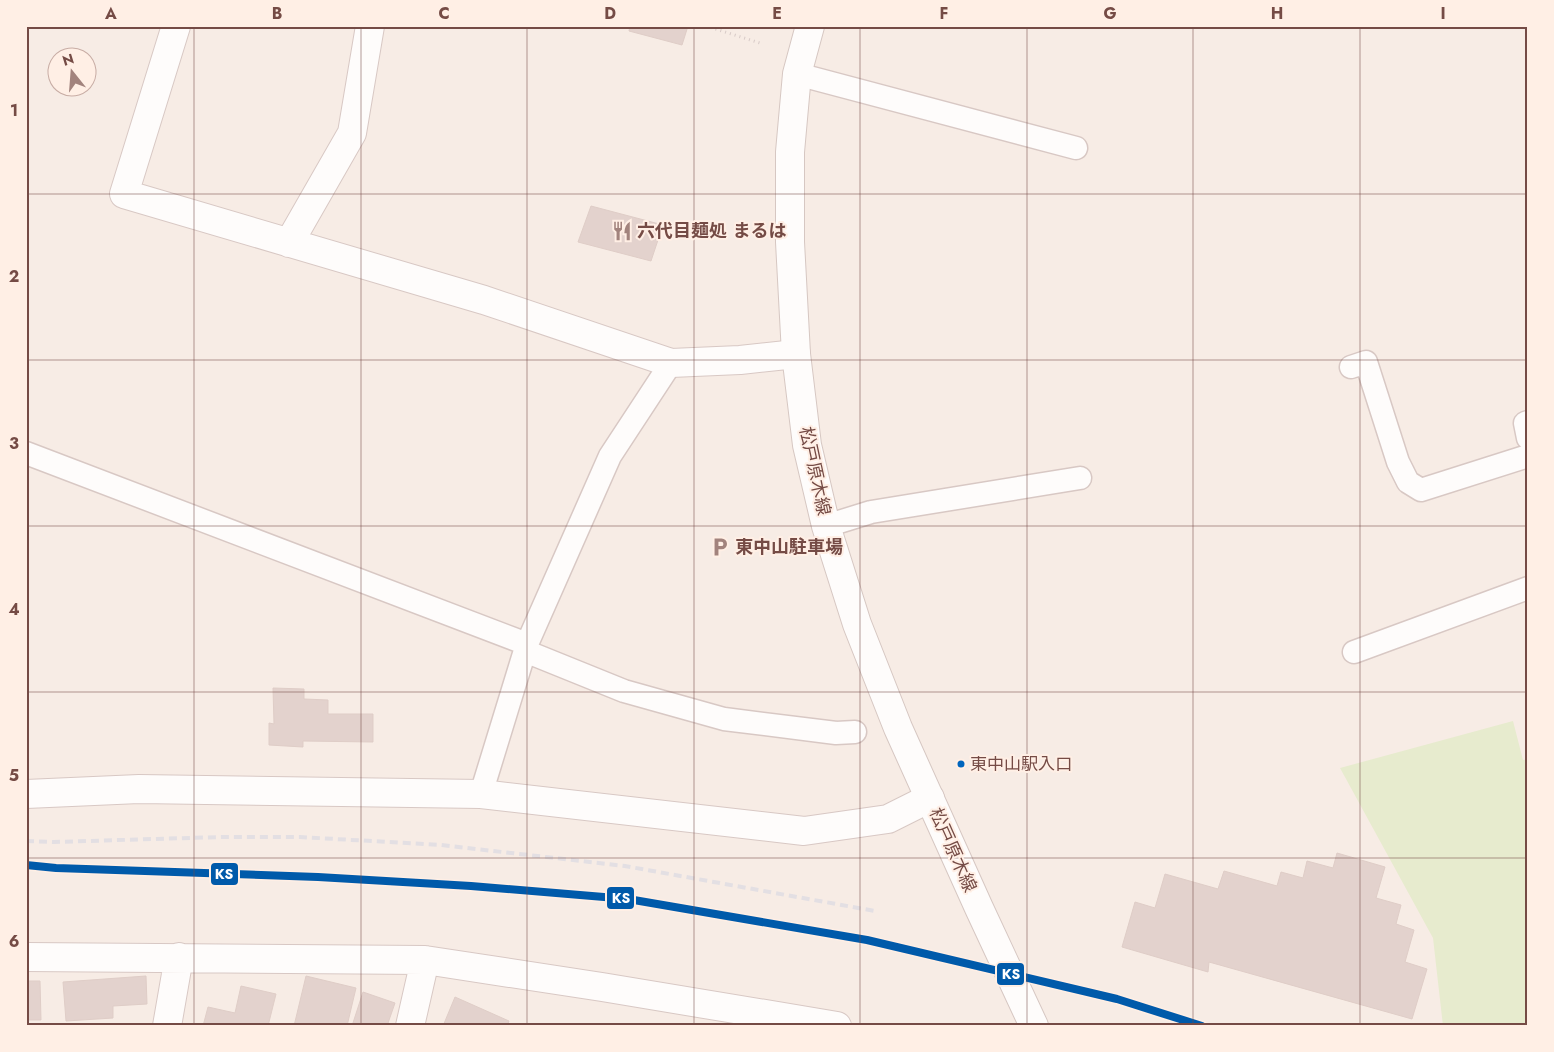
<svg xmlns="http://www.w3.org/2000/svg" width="1554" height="1052" viewBox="0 0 1554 1052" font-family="Jost,'Noto Sans JP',sans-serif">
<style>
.green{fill:#e7ebce}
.building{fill:#e3d2cd;stroke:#dfcdc7}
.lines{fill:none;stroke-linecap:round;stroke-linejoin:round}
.lane-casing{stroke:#d8c8c4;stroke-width:25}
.street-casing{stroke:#d8c8c4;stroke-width:30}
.secondary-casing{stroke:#d6c7c2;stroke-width:30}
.path{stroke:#d8cbc8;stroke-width:3;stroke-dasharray:1 4;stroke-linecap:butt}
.lane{stroke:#fefcfb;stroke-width:22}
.street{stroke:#fefcfb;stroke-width:28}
.secondary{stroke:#fefcfb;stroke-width:28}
.rail{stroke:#e3dfe3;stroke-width:4;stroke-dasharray:8 5;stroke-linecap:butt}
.rail-1-casing{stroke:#ffefe5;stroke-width:11}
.rail-1{stroke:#005aaa;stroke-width:8}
.grid{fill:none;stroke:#754b45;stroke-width:1;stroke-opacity:0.55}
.bus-dot{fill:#0065bd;stroke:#ffefe5;stroke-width:2}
.labels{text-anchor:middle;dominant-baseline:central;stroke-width:4;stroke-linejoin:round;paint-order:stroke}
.bus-label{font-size:17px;fill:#754b45;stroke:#ffefe5;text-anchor:start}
.poi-label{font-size:18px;font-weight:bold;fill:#754b45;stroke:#ffefe5;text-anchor:start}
.street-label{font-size:18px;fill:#754b45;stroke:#ffefe5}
.line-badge{stroke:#ffefe5;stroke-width:2}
.badge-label{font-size:14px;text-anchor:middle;font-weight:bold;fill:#fff}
.neatline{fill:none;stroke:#754b45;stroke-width:2}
.grid-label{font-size:16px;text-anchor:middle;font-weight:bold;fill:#754b45}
</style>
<rect width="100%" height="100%" fill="#f7ece5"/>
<path class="green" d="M1513,721l10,39 5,-1v267h-85l-10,-88 -93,-170z"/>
<path class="building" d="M630,26h58l-6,19 -53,-14z
M591,206l72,19 -12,36 -73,-19z
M273,688l31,1v10l24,1v14h45v28l-70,-1v6l-34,-2v-22l5,1z
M1337,853l48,14 -9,31 25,7 -5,19 18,6 -9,32 22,7 -15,50 -203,-57 -1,10 -86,-25 13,-45 20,6 10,-34 53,15 6,-18 53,15 4,-14 22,6 4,-17 26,7z
M146,976l1,28 -34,2v12l-47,3 -3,-39z
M306,976l50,12 -9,38h-53z
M26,981h14l1,39h-15z
M241,986l35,8 -8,32h-65l5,-19 27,6z
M363,992l32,11 -8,23h-35z
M455,997l54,24 -2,5h-64z"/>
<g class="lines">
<defs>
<path id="lane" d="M797,74l279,74
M1351,367l15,-5 32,100 10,20 13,8 107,-34
M1528,422l-3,1 3,15
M26,453l501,191
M826,526l45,-14 209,-34
M525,651l99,40 100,28 112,14 19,-1
M1354,652l174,-64
M481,794l46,-150 83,-188 61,-93"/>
<path id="street" d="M176,26l-52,168 360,106 187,63 69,-3 56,-6
M289,243l63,-110 18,-107
M26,794l113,-5 342,5 323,37 84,-12 42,-21
M26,957l399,3 177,27 235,39
M167,1026l12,-69
M410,1026l15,-66"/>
<path id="secondary" d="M810,26l-13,48 -7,78v90l6,112 11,91 19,81 31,98 41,104 81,180 55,118"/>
</defs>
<use href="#lane" class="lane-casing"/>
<use href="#street" class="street-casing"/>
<use href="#secondary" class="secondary-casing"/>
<path class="path" d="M706,26l54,17"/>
<use href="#lane" class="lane"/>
<use href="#street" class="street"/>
<use href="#secondary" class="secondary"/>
<path class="rail" d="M26,841l28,1 167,-5h79l141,8 184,21 250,45"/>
<defs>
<path id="rail-1" d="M26,865l30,3 262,9 153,9 157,13 239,41 250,59 85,27"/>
</defs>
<use href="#rail-1" class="rail-1-casing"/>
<use href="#rail-1" class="rail-1"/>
</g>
<path class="grid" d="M194,26v1000M361,26v1000M527,26v1000M694,26v1000M860,26v1000M1027,26v1000M1193,26v1000M1360,26v1000M26,194h1502M26,360h1502M26,526h1502M26,692h1502M26,858h1502"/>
<defs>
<symbol id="restaurant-bare" viewBox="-9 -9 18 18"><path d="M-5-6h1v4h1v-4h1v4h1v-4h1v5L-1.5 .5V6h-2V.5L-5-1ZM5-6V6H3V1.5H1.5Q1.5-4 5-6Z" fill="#a2837d" stroke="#ffefe5" stroke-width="2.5" paint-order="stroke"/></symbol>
<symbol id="parking-bare" viewBox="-9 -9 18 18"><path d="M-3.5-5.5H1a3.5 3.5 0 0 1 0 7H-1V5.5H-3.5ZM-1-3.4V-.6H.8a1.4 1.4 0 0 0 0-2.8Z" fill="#a2837d" stroke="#ffefe5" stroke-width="2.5" paint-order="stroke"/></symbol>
</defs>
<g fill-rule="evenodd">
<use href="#restaurant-bare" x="608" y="217" width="28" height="28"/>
<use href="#parking-bare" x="706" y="533" width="28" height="28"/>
</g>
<circle class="bus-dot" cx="961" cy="764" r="4.5"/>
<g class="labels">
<g class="bus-label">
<text x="970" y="764">東中山駅入口</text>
</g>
<g class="poi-label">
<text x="637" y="231">六代目麺処 まるは</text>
<text x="735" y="547">東中山駐車場</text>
</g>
<g class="street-label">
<text transform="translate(815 471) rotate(78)">松戸原木線</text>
<text transform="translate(953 850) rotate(66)">松戸原木線</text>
</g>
</g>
<g class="line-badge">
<rect x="210" y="862" width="29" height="24" rx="5" fill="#005aaa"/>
<rect x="606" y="886" width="29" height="24" rx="5" fill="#005aaa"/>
<rect x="996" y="962" width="29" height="24" rx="5" fill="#005aaa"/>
</g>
<g class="badge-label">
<text x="224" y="879">KS</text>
<text x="621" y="903">KS</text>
<text x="1011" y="979">KS</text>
</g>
<rect width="1554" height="1052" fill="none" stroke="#ffefe5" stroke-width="55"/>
<g transform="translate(72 72) rotate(343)"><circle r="24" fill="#ffefe5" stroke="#c8ada5"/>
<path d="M0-4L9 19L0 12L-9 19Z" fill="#a2837d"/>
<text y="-8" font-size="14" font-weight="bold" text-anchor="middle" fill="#754b45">N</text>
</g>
<rect x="28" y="28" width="1498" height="996" class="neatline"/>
<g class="grid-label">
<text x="111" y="19">A</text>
<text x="277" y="19">B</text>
<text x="444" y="19">C</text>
<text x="610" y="19">D</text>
<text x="777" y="19">E</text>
<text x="944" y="19">F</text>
<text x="1110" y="19">G</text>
<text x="1277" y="19">H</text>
<text x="1443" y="19">I</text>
<text x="14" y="116">1</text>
<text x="14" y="282">2</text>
<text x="14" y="449">3</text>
<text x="14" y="615">4</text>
<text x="14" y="781">5</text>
<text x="14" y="947">6</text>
</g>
</svg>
